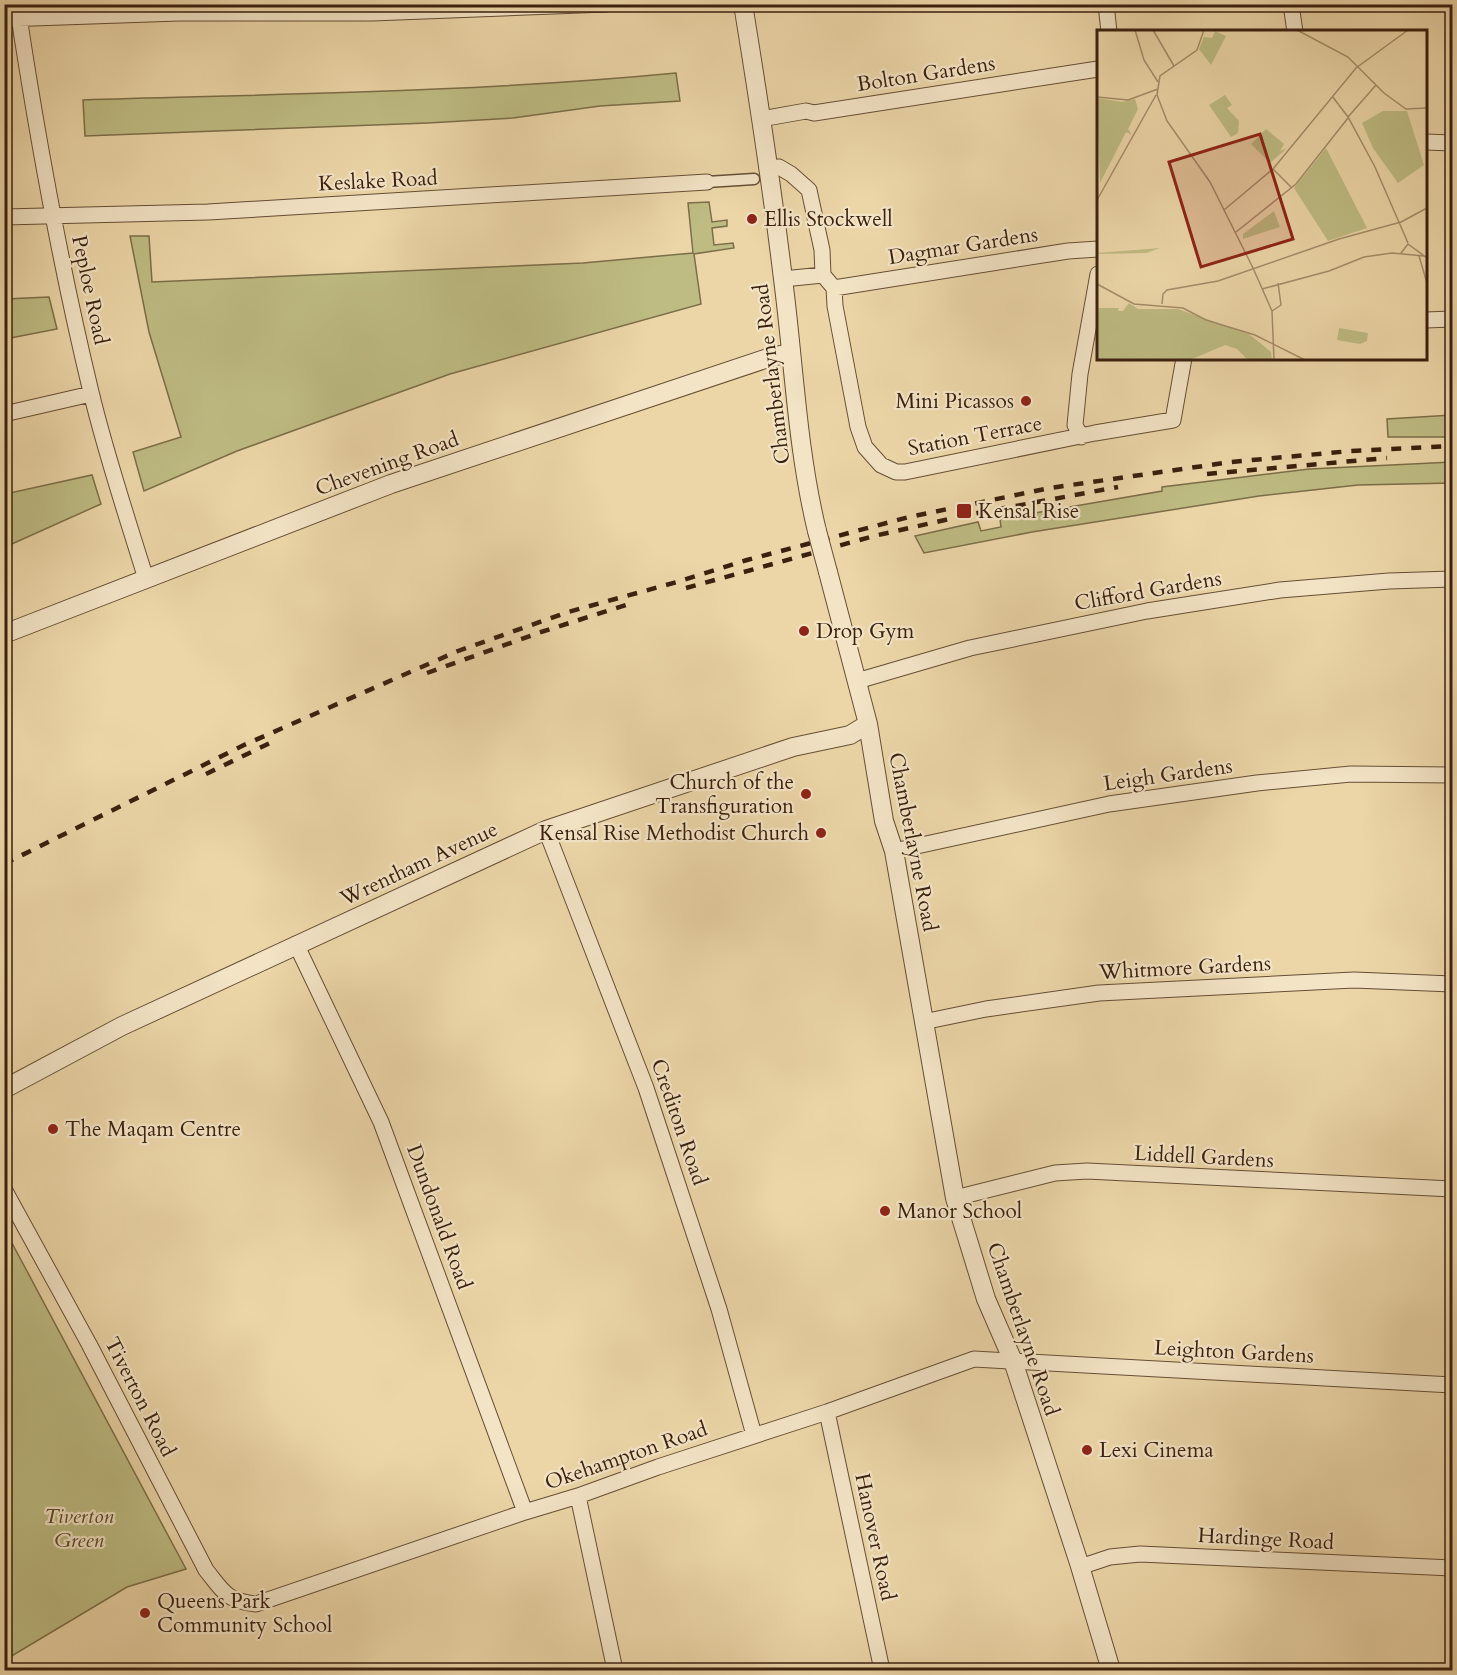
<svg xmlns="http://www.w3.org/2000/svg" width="1457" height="1675" viewBox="0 0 1457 1675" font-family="Cardo,serif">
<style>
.green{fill:#bebc83;stroke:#7c6e49;stroke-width:1.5}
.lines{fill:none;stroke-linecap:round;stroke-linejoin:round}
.pedestrian-casing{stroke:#664e35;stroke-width:13}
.minor-casing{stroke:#664e35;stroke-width:17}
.tertiary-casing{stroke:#664e35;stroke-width:20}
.pedestrian{stroke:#f3e4c6;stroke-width:10}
.minor{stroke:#f3e4c6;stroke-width:15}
.tertiary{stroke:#f3e4c6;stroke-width:18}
.rail{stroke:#3a200f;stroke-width:4.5;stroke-dasharray:10 10;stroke-linecap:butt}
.tertiary-bridge-casing{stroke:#664e35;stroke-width:20;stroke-linecap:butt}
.tertiary-bridge{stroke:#f3e4c6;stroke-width:18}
.poi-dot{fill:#8f2418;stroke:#f3e4c6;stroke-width:2}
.labels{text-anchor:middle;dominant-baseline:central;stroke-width:4.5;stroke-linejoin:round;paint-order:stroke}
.street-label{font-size:21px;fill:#3a200f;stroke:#f3e4c6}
.poi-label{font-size:21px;fill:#3a200f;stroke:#f3e4c6;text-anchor:start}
.park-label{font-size:21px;font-style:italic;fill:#5b472c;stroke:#f3e4c6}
.inset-road{fill:none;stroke:#a58d6b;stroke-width:1.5}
.view{fill:#8f2418;fill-opacity:0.15;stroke:#8f2418;stroke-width:3}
.inset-edge{fill:none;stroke:#3a200f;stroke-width:3}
</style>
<rect width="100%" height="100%" fill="#ecd6a8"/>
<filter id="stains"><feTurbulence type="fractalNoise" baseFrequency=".00333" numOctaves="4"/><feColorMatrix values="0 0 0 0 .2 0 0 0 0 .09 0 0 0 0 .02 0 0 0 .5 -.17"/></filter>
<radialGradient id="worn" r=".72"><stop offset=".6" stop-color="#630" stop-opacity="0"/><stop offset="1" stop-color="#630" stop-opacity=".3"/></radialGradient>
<path class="green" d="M676,73l4,28 -80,5 -87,12 -85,5 -343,13 -2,-36c198,-6 396,-8 593,-27z
M709,202l3,20 15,-2v6l-15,2 2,17 19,-2 1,5 -40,6 7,50 -251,70 -213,77 -93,40 -11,-39 48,-15 -32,-105 -19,-96h19l3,46 431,-19 110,-10 -5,-50z
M49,297l8,32 -52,10v-40z
M1452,415v22h-64l-1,-18z
M1452,462v21l-94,2 -99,11 -227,36 -108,21 -9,-17 63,-14 3,9 20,-4 -1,-8 162,-28v-4l147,-18z
M92,475l9,29 -96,43v-53z
M5,1230l181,339 -59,18 -122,73z"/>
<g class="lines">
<defs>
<path id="pedestrian" d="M707,182l47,-3"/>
<path id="minor" d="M18,4l3,26c19,122 41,242 70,362 15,63 36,125 55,187
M1106,4l3,28
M1291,4l4,28
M4,19l175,-6h193l234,-9
M761,119l45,-8 8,2 284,-44
M1426,142l26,1
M767,168l12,-1 12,7 18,16 13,60 1,25 11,13 1,18 23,121 7,20 16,18 15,7h9l190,-39 78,-13 11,-62
M4,217l204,-5 499,-30
M783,279l40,-4
M834,288l234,-37 30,-2
M1426,320l26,-1
M4,414l87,-20
M1081,437l-6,-12 5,-51 18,-100
M857,681l113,-33 177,-37 133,-21 109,-9 63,-2
M546,830l100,258 73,221 35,126
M894,851l215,-47 148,-21 94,-9 101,1
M296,944l85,178 144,390
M923,1022l63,-13 113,-16 255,-13 98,4
M4,1189l85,155 117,226c17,21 20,31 50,34l269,-92 53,-16 80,-29 169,-55 147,-53 478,26
M955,1198l100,-25 32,-2 365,18
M827,1412l55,258
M578,1496l37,174
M1080,1567l30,-10 30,-3 312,14"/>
<path id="tertiary" d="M743,4c15,92 29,183 40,275 11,84 14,170 34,252
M828,572l40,152 16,97 10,30 61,347 31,101 27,62 66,202 32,107
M4,634l387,-150 380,-127 19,-4
M4,1089l118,-63 424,-196 247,-83 57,-12 18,-11"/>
</defs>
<use href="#pedestrian" class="pedestrian-casing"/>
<use href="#minor" class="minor-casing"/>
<use href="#tertiary" class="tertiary-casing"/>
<use href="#pedestrian" class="pedestrian"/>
<use href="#minor" class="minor"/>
<use href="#tertiary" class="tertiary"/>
<path class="rail" d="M1207,474l180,-16
M686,588l188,-52 93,-21 151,-28
M427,673l114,-41 85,-27
M206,774l70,-34
M4,864l240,-119 214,-94 110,-39 109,-30 70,-22 162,-43 141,-29 181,-26 120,-11 101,-5"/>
<defs>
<path id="tertiary-bridge" d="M817,531l11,41"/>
</defs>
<use href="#tertiary-bridge" class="tertiary-bridge-casing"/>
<use href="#tertiary-bridge" class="tertiary-bridge"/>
</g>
<g class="poi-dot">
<circle cx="752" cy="219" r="6"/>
<circle cx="1026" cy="401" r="6"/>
<rect x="956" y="503" width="16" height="16" rx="3"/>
<circle cx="804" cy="631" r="6"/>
<circle cx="806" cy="794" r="6"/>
<circle cx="821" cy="833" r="6"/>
<circle cx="53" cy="1129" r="6"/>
<circle cx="885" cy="1211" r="6"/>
<circle cx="1087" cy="1450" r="6"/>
<circle cx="145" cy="1613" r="6"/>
</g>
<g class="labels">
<g class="street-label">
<text transform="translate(926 74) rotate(-9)">Bolton Gardens</text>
<text transform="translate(378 181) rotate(-3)">Keslake Road</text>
<text transform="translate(963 246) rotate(-9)">Dagmar Gardens</text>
<text transform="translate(90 290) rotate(78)">Peploe Road</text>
<text transform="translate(772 374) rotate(-97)">Chamberlayne Road</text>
<text transform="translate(975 436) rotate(-11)">Station Terrace</text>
<text transform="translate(387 464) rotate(-20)">Chevening Road</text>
<text transform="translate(1148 591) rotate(-10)">Clifford Gardens</text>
<text transform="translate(1168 775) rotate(-8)">Leigh Gardens</text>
<text transform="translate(913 842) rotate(79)">Chamberlayne Road</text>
<text transform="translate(419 864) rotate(-25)">Wrentham Avenue</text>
<text transform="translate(1185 968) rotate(-3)">Whitmore Gardens</text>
<text transform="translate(679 1122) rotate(71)">Crediton Road</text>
<text transform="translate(1204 1157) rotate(3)">Liddell Gardens</text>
<text transform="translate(439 1217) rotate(70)">Dundonald Road</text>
<text transform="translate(1023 1329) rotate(71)">Chamberlayne Road</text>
<text transform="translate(1234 1352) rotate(3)">Leighton Gardens</text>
<text transform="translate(140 1397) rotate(63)">Tiverton Road</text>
<text transform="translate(626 1456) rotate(-19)">Okehampton Road</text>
<text transform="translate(875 1537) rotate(78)">Hanover Road</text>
<text transform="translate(1266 1539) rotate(3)">Hardinge Road</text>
</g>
<g class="poi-label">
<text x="764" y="219">Ellis Stockwell</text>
<text x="1014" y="401" text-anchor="end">Mini Picassos</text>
<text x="978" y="511">Kensal Rise</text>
<text x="816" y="631">Drop Gym</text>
<text x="794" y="782" text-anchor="end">Church of the<tspan x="794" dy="24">Transfiguration</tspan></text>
<text x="809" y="833" text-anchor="end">Kensal Rise Methodist Church</text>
<text x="65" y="1129">The Maqam Centre</text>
<text x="897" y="1211">Manor School</text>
<text x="1099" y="1450">Lexi Cinema</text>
<text x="157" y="1601">Queens Park<tspan x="157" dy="24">Community School</tspan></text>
</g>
<g class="park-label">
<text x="79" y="1516">Tiverton<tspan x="79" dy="24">Green</tspan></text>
</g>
</g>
<g transform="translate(1097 30)">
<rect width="330" height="330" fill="#ecd6a8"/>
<path d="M118,1l11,5 -15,29 -12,-16 5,-12 8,1zM128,65l7,10 -5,3 12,13 -1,12 -7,4 -22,-32zM0,68l25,4 13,-3 3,10 -10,20 4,6 -6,-3 -26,51zM286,81h24l17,54 -26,18 -25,-35 -11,-25zM169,99l18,15 -4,7 7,-3 -17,15 -19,-19zM229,118l41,80 -39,13 -34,-53zM177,181l6,16 -37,12v-5zM63,218l-14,5 -49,1v-1zM32,273l9,6h40l71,25 22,18 1,8h-24l-11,-11 -12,-4 -35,15h-93v-52h22l-1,3h5zM242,298l29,5 -1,8 -7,3 -23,-4z" fill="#bebc83"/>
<path class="inset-road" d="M38,0l9,30 14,22M56,0l21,36M107,0l-7,20 -37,26 -3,19 10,26 43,61 43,86M200,0l51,27 36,36 22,16 21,-1M235,66l16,21 27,50 33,76M0,67l31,3 30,-11M251,87l28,-32M176,139l19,19M0,170l59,-105M127,180l49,-41 83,-101 52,-38M139,202l60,-48 52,-66M304,223l7,-9 19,14M322,226l8,27M156,238l19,43M0,254l37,20 49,4 23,12 49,15 50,25M165,259l67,-18 35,-14 28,-4 32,3M65,274l1,-10 4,-4 51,-9 121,-42 62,-17 26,-14M175,281l2,49M175,281l9,-6 -3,-22"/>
<path class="view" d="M163,104l33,105 -92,28 -32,-105z"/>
<rect width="330" height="330" class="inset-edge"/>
</g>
<rect width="1457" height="1675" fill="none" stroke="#ecd6a8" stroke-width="24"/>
<rect x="6" y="6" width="1445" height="1663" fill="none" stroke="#3a200f" stroke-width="3"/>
<rect x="12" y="12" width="1433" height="1651" fill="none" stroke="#3a200f" stroke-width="1.5"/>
<rect width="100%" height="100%" filter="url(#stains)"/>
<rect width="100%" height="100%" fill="url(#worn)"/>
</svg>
